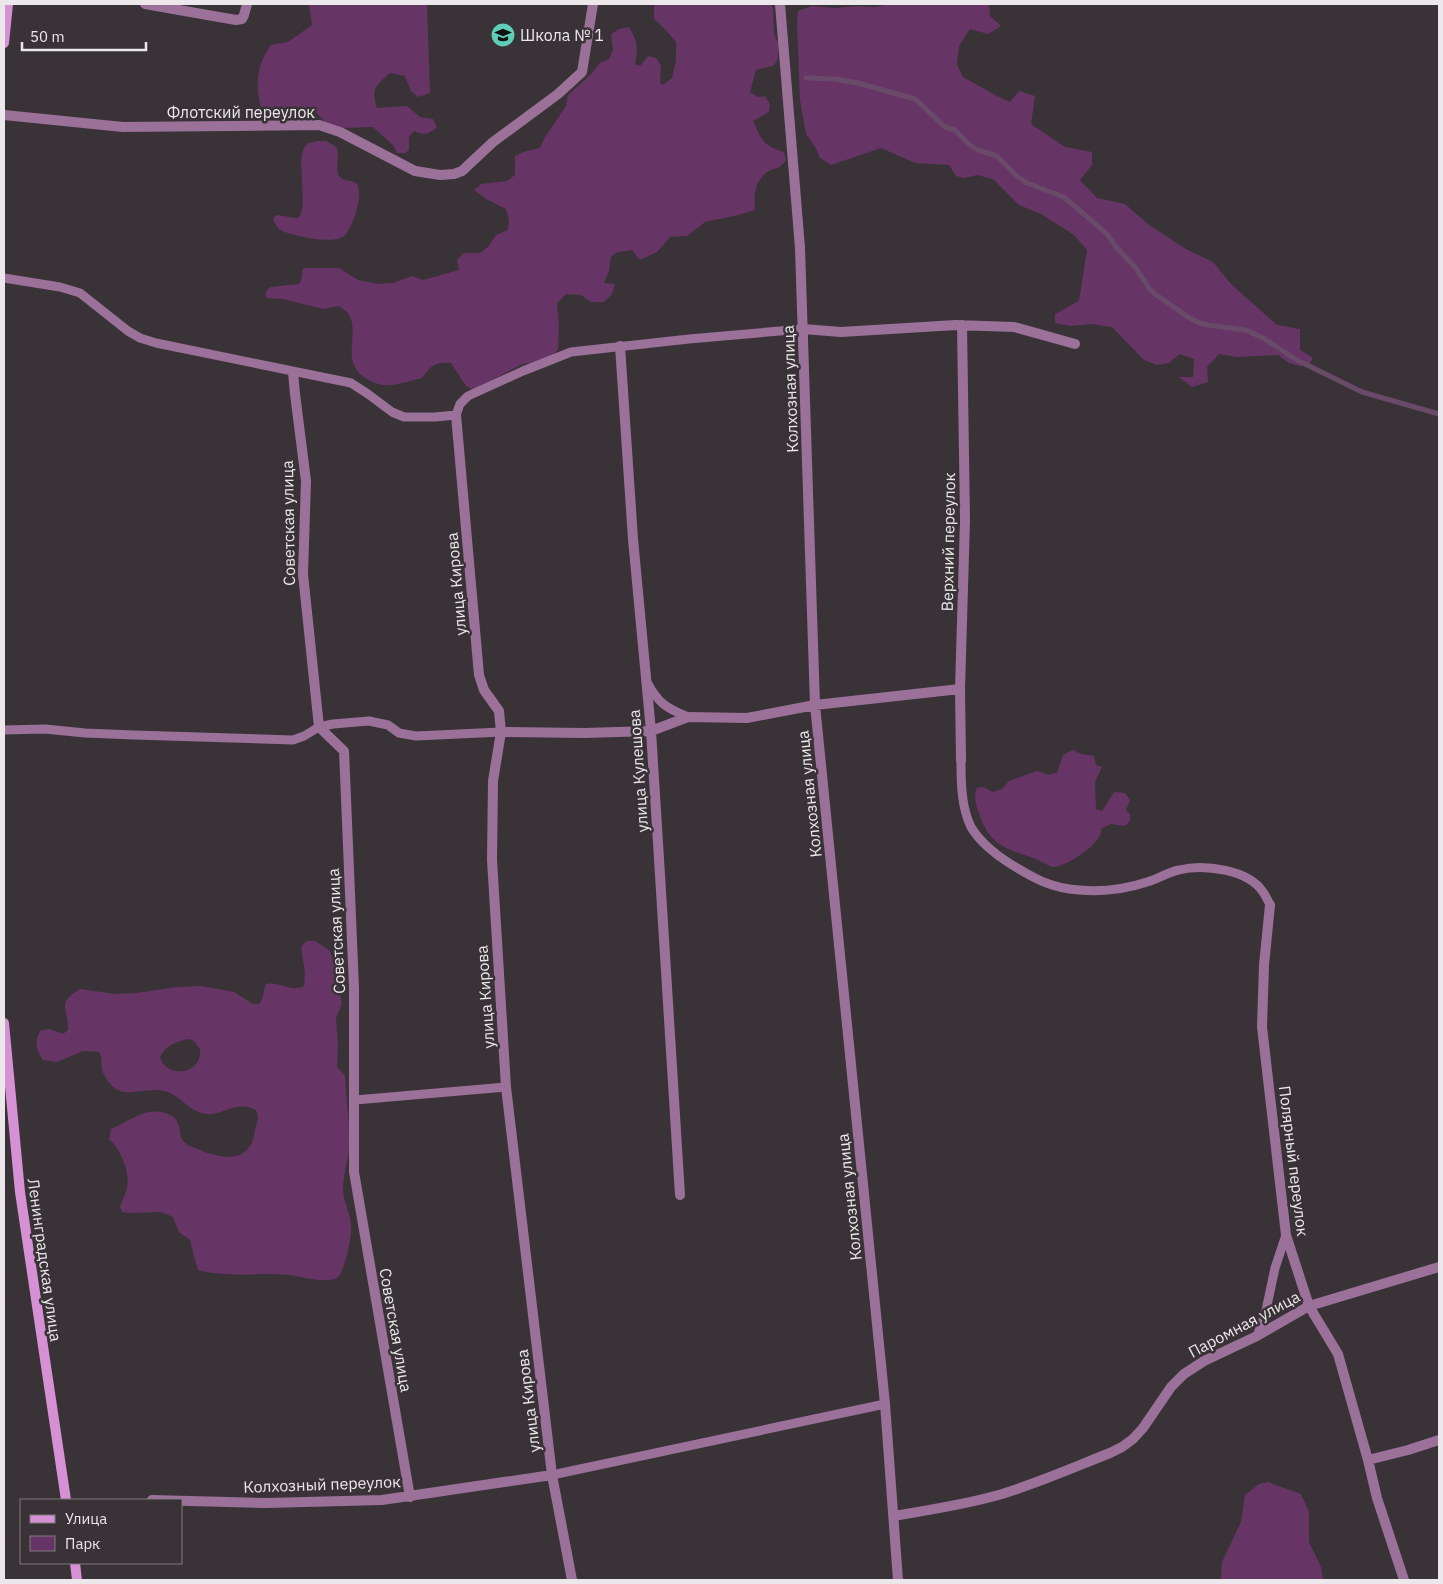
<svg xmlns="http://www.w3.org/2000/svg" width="1443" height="1584" viewBox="0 0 1443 1584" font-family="'IBM Plex Sans',sans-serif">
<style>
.green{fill:#673466;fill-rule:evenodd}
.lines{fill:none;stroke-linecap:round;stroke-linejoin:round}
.stream{stroke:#6a4a69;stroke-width:5}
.service{stroke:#9b719a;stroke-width:9}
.minor{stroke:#9b719a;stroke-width:10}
.secondary{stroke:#d591d3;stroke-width:10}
.labels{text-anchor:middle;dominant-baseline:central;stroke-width:5;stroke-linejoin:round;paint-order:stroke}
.poi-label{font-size:16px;fill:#ebe7ea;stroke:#393338;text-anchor:start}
.street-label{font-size:16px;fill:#ebe7ea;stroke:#393338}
</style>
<rect width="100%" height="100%" fill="#393338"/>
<path class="green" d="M309,4h118l3,89 -12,4 -7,-6 -6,-15 -15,-3c-15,13 -19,15 -13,35l30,-2 13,11 13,2 4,8c-8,7 -13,9 -23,4l-5,6v13l-4,3h-8l-4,-8 -20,-18 -31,1 -14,-2 -12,-14 -26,-2 -16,4 -13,-7c-6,-22 -4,-44 10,-62l17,-3 24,-17z
M654,4h117l2,5 1,25 5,11 -2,16 -4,5 -17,4 -6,22 8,5 7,-1 5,8 -1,8 -16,9c9,19 10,25 31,31l2,8c-9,12 -11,6 -20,13 -12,9 -12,24 -11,37l-17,5 -33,7 -18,14 -17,1 -13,15 -17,8 -8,-10 -14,2 -7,4 -2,15 -5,12 11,1 -3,10 -8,8h-13l-10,-7 -15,-1 -9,9 2,23 -1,23 -5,7 -16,6 -15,2 -48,26 -8,-4 -15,-23c-17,-1 -19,2 -29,15 -10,2 -20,6 -31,7 -7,1 -16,-1 -22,-5 -32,-16 -7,-46 -21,-67 -2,-2 -7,-5 -9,-7l-16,3 -40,-10 -16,-1 -2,-4 3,-5 3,-2 28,-3c4,-4 2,-10 4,-15l3,-1h33l19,12 20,4 15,-1 19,-7 11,4 36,-10 -2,-10 7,-7h16l8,-6 8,-12 12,-5 1,-10 -3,-11 -20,-10 -12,-9 7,-6 26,-3 8,-6v-19l11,-5 14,-3 5,-11 21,-31 2,-11 22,-20 10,-12 9,-4 4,-9 -2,-16 8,-5 10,-2c9,15 9,20 6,37l5,2 8,-10 8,2 5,8 -1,17 3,2 9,-7 4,-17v-19l-11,-13 -11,-10z
M892,4h97l1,12 11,10 -13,8 -18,-5 -11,17 -2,19 6,12 36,20 11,5 9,-11 16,5 -4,28 34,23 27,5v13l-12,15 17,18 28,6 24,21 37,24 27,13 19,23 45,40 23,4v21l13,8 -5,8h-8l-11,-3 -11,-8 -41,2 -18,-3 -12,13 1,15 -16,5 -13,-10h14l1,-18 -14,-5 -11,9 -12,2 -13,-5 -32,-33 -21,-3 -20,2 -16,-3v-9l24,-13 8,-51 -13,-15 -33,-21 -22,-9 -26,-26 -16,-4 -12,3 -9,-2 -7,-11 -34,-2 -34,-15 -50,17 -11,-7 -4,-10 -10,-14 -6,-34 -3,-77 1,-12 14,-5 24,2 21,-2 17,1z
M317,141h9l10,6c5,9 -2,21 3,29 4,6 13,3 18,8 7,9 -5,48 -14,53 -10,7 -54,-1 -64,-8 -3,-3 -4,-6 -6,-10l3,-4 21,3 3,-2c8,-16 -5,-60 6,-71 3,-3 8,-3 11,-4z
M1073,750l8,4 13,2 2,9 6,2 -7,15 1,27 6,2 12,-19 11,1 5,7 -4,10 4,4v7l-5,5 -14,-2 -9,4c-1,2 -1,5 -2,7 -5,12 -34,32 -47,32 -5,-1 -12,-6 -17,-8 -30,-11 -45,-12 -57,-45 -3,-10 -6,-17 -2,-26l6,-1 10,5 9,-3 7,-8 28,-10 12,4 8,-2 6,-18z
M306,941h9l15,10 5,14 7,39 -6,14 2,28 -1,21 8,9c1,23 5,48 4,72 -1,14 -6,27 -6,41 0,14 8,24 8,37 1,10 -6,45 -13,51 -10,8 -37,-1 -49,-2 -29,-3 -63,3 -91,-5l-3,-10 -5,-20 -11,-8 -6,-15 -12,-5 -32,1 -7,-1 -2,-5c1,-6 5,-10 6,-16 6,-15 -5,-42 -17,-52l2,-10c18,-7 33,-22 54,-16 20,6 11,20 19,29 4,4 9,5 14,7 19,9 51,16 56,-14 1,-11 7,-13 2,-25 -20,-10 -31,5 -49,4 -19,-2 -26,-19 -43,-23 -14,-4 -37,6 -48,-2 -6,-4 -12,-13 -14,-19 -2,-8 2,-9 -3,-18l-16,-1 -26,11 -14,-2c-7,-10 -9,-19 -2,-30l8,-1 14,5 5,-4c1,-21 -13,-26 12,-41l35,5 22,-1 40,-6 24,-1 33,6 19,12h6c5,-5 4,-13 7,-20 14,-3 25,9 38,2l1,-13 -4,-26zM190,1039l4,2 6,8c0,5 0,11 -4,15 -10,12 -32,9 -36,-7 6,-12 16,-16 30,-18z
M1268,1482l33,12 8,18v30l12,25 2,13h-102l1,-18 19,-40 4,-27 14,-11z"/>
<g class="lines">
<path class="stream" d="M806,78l29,1 23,4 57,16 30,28 10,3 15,15 8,5 19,6 21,21 9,6 37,14 7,6 36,31 10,14 19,20 13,20 6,6 33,23 12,6 7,2 39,5 17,8 32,21 67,33 77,22"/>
<path class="service" d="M4,278l56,9 20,6 48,38 12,7 16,5 195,40 17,11 24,18 12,5h31l21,-2 4,-11 8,-8 55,-25 48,-19 118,-13 114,-10
M647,682c11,21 19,26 41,35
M4,730l41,-1 40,4 49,2 159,5 11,-4 15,-9 14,-3 36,-3 19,4 11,8 17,3 85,-4
M961,760c0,21 0,47 10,67 8,14 25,28 38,36 24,15 41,25 70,27 22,2 47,-1 68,-8 11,-3 21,-10 32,-12 24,-6 69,-1 84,22 3,4 5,9 7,13
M355,1100l151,-13
M1257,1336l8,-21 10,-47 11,-33
M552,1475l333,-71"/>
<path class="minor" d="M145,4l91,16 6,-1 2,-4 3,-11
M780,4l20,244 15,457 70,699 13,176
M4,115l119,12 196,-2 21,7 75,39 25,4 14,-1 8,-3 31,-29 65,-48 24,-22 11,-68
M803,329l38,3 115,-7 58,2 61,17
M620,346l13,193 18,192 29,464
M293,372l2,22 11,87 -3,93 16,153 25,24 10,237v184l56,325
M456,415l23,260 5,15 15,21 2,21 -8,49 -1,79 14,227 46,388 20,105
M501,732l83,1 67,-2 37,-14 59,1 68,-13 145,-16
M961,760l-1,-71 5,-169 -3,-195
M1270,905l-6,60 -2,62 24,208 23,71 29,48 30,106 9,38 27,82
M1368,1460l40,-10 31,-10
M152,1500l114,3 116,-3 170,-25
M894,1516c34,-6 68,-11 101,-20 39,-11 77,-28 115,-43l12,-6 11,-8 10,-11 28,-41 13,-13 20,-13 53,-25 52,-30 130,-39"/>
<path class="secondary" d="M4,43l4,-39
M4,1023l16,169 46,308
M75,1563l2,17"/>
</g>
<defs>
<symbol id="school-disc" viewBox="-11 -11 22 22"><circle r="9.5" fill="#5eceb7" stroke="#393338"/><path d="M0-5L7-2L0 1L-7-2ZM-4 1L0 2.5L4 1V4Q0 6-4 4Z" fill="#111"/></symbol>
</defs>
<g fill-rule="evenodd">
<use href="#school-disc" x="489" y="21" width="28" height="28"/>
</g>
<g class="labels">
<g class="poi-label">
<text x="520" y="35">Школа № 1</text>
</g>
<g class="street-label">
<text x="241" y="112">Флотский переулок</text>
<text transform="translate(790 389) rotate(-92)">Колхозная улица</text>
<text transform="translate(288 523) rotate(-91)">Советская улица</text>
<text transform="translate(948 542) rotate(-89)">Верхний переулок</text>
<text transform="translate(456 584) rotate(-95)">улица Кирова</text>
<text transform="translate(638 771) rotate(-94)">улица Кулешова</text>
<text transform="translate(809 794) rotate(-96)">Колхозная улица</text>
<text transform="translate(336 931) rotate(-93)">Советская улица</text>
<text transform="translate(485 997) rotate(-94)">улица Кирова</text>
<text transform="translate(1294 1161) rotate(83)">Полярный переулок</text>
<text transform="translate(849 1197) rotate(-96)">Колхозная улица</text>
<text transform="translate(45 1260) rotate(82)">Ленинградская улица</text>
<text transform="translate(1244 1324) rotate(-28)">Паромная улица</text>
<text transform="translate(396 1330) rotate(80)">Советская улица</text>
<text transform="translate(528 1401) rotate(-97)">улица Кирова</text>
<text transform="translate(322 1484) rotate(-2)">Колхозный переулок</text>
</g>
</g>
<rect width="1443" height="1584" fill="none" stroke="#ebe7ea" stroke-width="10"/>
<rect x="20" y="1499" width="162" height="65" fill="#393338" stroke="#807b7f"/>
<rect x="30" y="1515" width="25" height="8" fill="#d591d3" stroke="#807b7f"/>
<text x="65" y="1524" font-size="15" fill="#ebe7ea">Улица</text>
<rect x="30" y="1536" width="25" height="15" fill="#673466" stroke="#807b7f"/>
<text x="65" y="1549" font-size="15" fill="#ebe7ea">Парк</text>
<path d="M22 42v8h124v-8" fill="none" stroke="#ebe7ea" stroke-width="2.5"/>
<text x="30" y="42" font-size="15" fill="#ebe7ea" stroke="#393338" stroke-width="4" paint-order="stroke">50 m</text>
</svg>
